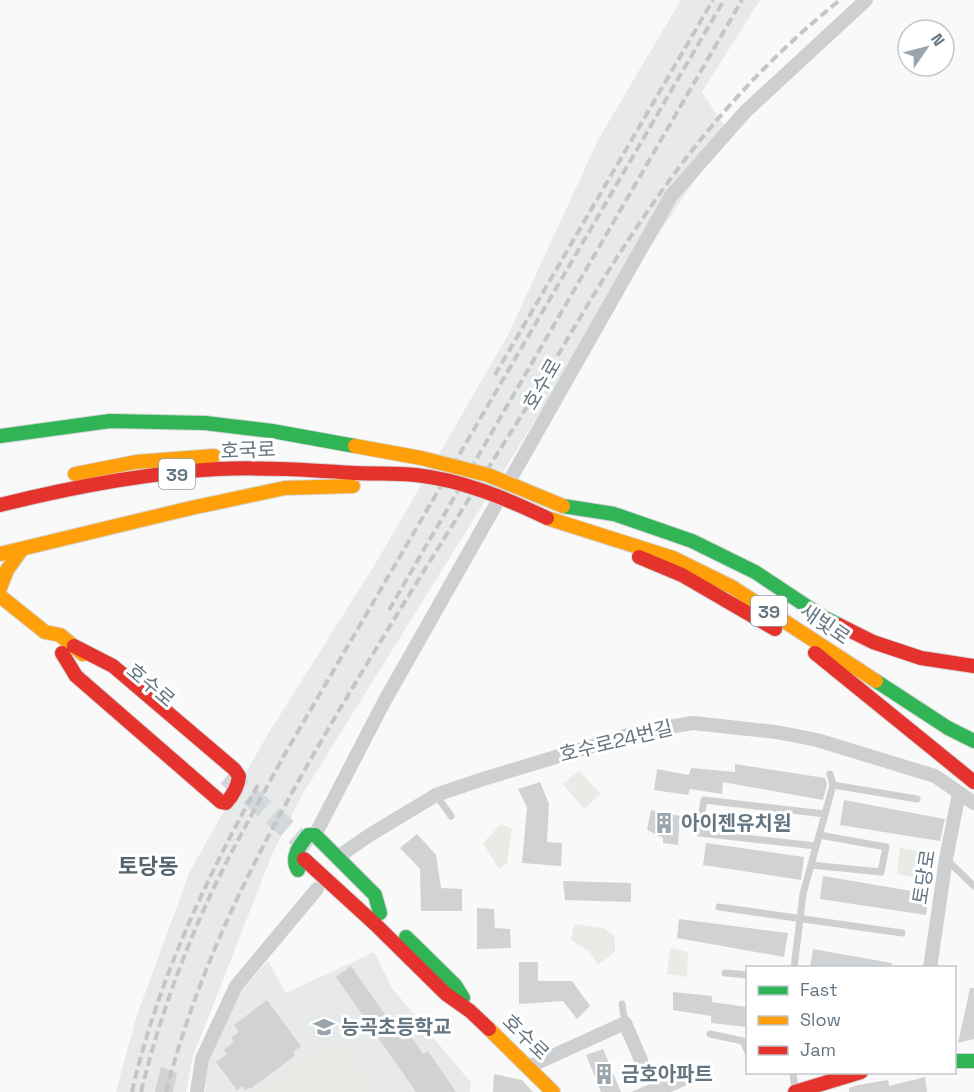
<svg xmlns="http://www.w3.org/2000/svg" width="974" height="1092" viewBox="0 0 974 1092" font-family="'Space Grotesk','Noto Sans KR',sans-serif">
<style>
.built{fill:#e8e9e9}
.green{fill:#e8ebe6}
.building{fill:#d0d2d3}
.lines{fill:none;stroke-linecap:round;stroke-linejoin:round}
.secondary-tunnel{stroke:#d4d8dc;stroke-width:20;stroke-dasharray:20 10;stroke-linecap:butt}
.fast-casing{stroke:#d5d6d7;stroke-width:16}
.slow-casing{stroke:#d5d6d7;stroke-width:16}
.jam-casing{stroke:#d5d6d7;stroke-width:16}
.lane{stroke:#cecfd0;stroke-width:7}
.street{stroke:#cecfd0;stroke-width:14}
.fast{stroke:#30b455;stroke-width:14}
.slow{stroke:#ff9f0a;stroke-width:14}
.jam{stroke:#e5322d;stroke-width:14}
.rail{stroke:#c3c5c6;stroke-width:4;stroke-dasharray:9 4.5;stroke-linecap:butt}
.slow-bridge-casing{stroke:#d5d6d7;stroke-width:16;stroke-linecap:butt}
.jam-bridge-casing{stroke:#d5d6d7;stroke-width:16;stroke-linecap:butt}
.slow-bridge{stroke:#ff9f0a;stroke-width:14}
.jam-bridge{stroke:#e5322d;stroke-width:14}
.labels{text-anchor:middle;dominant-baseline:central;stroke-width:6;stroke-linejoin:round;paint-order:stroke}
.shield{fill:#fff;stroke:#939fa8;stroke-width:1.5}
.shield-label{font-size:18px;font-weight:bold;fill:#657683}
.street-label{font-size:20px;fill:#657683;stroke:#fff}
.poi-label{font-size:20px;font-weight:bold;fill:#657683;stroke:#fff;text-anchor:start}
.quarter-label{font-size:22px;font-weight:bold;fill:#57646e;stroke:#fff}
</style>
<rect width="100%" height="100%" fill="#f9f9f9"/>
<path class="built" d="M681,0h79l-58,92 26,39 -169,251 -257,413 -29,57 -81,207 -6,33h-70l20,-74 54,-147 78,-137 109,-173 131,-226 91,-197z
M374,952l18,36 79,95 -1,9h-265l3,-32 34,-70 26,-29 18,32z"/>
<path class="green" d="M579,771l22,23 -17,15 -21,-25z
M501,824l11,5 -5,34 -8,6 -16,-26z
M900,848l32,5 -4,27 -31,-6z
M574,924l30,4 11,9v15l-17,13 -8,-13 -19,-12z
M670,948l18,4 -1,25 -20,-3z
M337,1037l38,55h-118z"/>
<path class="building" d="M735,764l90,14 2,6 -4,16 -100,-18 -1,12 -32,-5 -2,6 -34,-5 3,-21 32,6 2,-7 44,4z
M540,782l9,22 -2,38 15,1 -1,23 -39,-3 5,-56 -9,-18z
M844,800l101,19 -5,22 -100,-16z
M651,810l29,6 -2,29 -15,-2v-5l-16,-8z
M417,834l19,21 5,33 21,1v22h-41l-1,-42 -20,-21z
M706,843l98,14 -3,23 -98,-15z
M823,876l106,18 -3,21 -106,-16z
M563,881l68,2v19l-66,-2z
M477,908l17,1 1,19 15,1 1,19 -34,1z
M679,919l109,14 -4,24 -107,-19z
M813,949l79,14 -1,5h-81z
M519,962h19v19h34l18,25 -13,13 -14,-18 -44,3z
M351,966l51,73 8,-4 13,19 5,-3 28,41h-40l-80,-115z
M970,988h4v51l-16,4z
M673,992l39,4v6l35,5v20l-36,-4v-7l-38,-6z
M267,1000l34,46 -8,6 2,2 -3,4 -42,31 -1,-2 -4,3 -3,-4 -5,4 -21,-28 11,-8 -3,-4 10,-8 -3,-4 8,-6 -5,-7z
M603,1049l18,43h-20l-15,-37z
M161,1067l16,6 -4,19h-18z
M681,1071l6,14 -16,7h-40z
M494,1074l28,6 11,12h-40z
M925,1077l2,15h-78v-4l9,-3 30,-5 1,6z"/>
<g class="lines">
<path class="secondary-tunnel" d="M227,776l85,74"/>
<defs>
<path id="fast" d="M0,436l110,-15 95,2 67,8 83,15
M563,506l51,8 78,27 63,31 68,45 16,8
M876,681l72,47 26,13
M298,870c-8,-13 2,-25 10,-35h7l60,60 5,18
M406,937l49,48 8,13
M954,1061h20"/>
<path id="slow" d="M75,474l61,-12 78,-6
M547,518l126,40 59,29 144,94
M0,554l191,-46 94,-20 68,-2
M0,588l7,-18 15,-21
M0,596l45,36 15,3 23,19
M489,1029l64,63"/>
<path id="jam" d="M0,505c72,-18 144,-32 218,-36 46,-2 92,1 138,4
M639,557l43,18 93,54
M839,625l34,17 48,16 53,8
M62,653l14,23 145,126 5,1c7,-8 12,-16 13,-27l-5,-7 -121,-103 -39,-20
M815,653l159,129
M304,859l71,65 71,70 24,17 19,18
M795,1092l66,-20"/>
</defs>
<use href="#fast" class="fast-casing"/>
<use href="#slow" class="slow-casing"/>
<use href="#jam" class="jam-casing"/>
<path class="lane" d="M830,774l3,11 84,14
M436,795l15,21
M816,846l-117,-13 5,-33 121,14
M946,859l28,27
M811,865l70,7 5,-25 -67,-12
M719,907l183,26
M794,968l9,-74 30,-109
M725,973l23,2
M622,1004l3,19
M710,1034l33,7 5,11
M793,1072l2,19"/>
<path class="street" d="M315,835l69,-133 287,-506 74,-84 121,-112
M338,857l30,-21 68,-41 44,-15 158,-48 55,-9 83,9 41,8 118,36 39,27
M930,968l16,-109 13,-66
M528,1067l97,-44 16,37
M197,1092l5,-33 34,-73 81,-97"/>
<use href="#fast" class="fast"/>
<use href="#slow" class="slow"/>
<use href="#jam" class="jam"/>
<path class="rail" d="M495,375l218,-375
M389,610l353,-610
M132,1092c25,-110 73,-211 127,-309
M141,1092c18,-74 45,-147 78,-215 20,-40 42,-79 63,-118l442,-759
M166,1092c36,-139 99,-255 171,-378 56,-95 115,-188 174,-282 43,-67 81,-139 126,-205 56,-85 123,-163 203,-227"/>
<defs>
<path id="slow-bridge" d="M355,446l66,12 67,17 75,31"/>
<path id="jam-bridge" d="M356,473c20,1 40,0 60,2 46,5 89,23 131,43"/>
</defs>
<use href="#slow-bridge" class="slow-bridge-casing"/>
<use href="#jam-bridge" class="jam-bridge-casing"/>
<use href="#slow-bridge" class="slow-bridge"/>
<use href="#jam-bridge" class="jam-bridge"/>
</g>
<defs>
<symbol id="building-bare" viewBox="-9 -9 18 18"><path d="M-4-6H4V6H1V3H-1V6H-4ZM-2.5-4.3h1.7v1.8h-1.7ZM.8-4.3h1.7v1.8H.8ZM-2.5-1h1.7V.8h-1.7ZM.8-1h1.7V.8H.8Z" fill="#99a4ac" stroke="#fff" stroke-width="2.5" paint-order="stroke"/></symbol>
<symbol id="school-bare" viewBox="-9 -9 18 18"><path d="M0-5L7-2L0 1L-7-2ZM-4 1L0 2.5L4 1V4Q0 6-4 4Z" fill="#99a4ac" stroke="#fff" stroke-width="2.5" paint-order="stroke"/></symbol>
</defs>
<g fill-rule="evenodd">
<use href="#building-bare" x="649" y="808" width="30" height="30"/>
<use href="#school-bare" x="309" y="1012" width="30" height="30"/>
<use href="#building-bare" x="589" y="1059" width="30" height="30"/>
</g>
<g class="labels">
<g class="shield">
<rect x="159" y="459" width="36" height="30" rx="4.5"/>
<rect x="751" y="596" width="36" height="30" rx="4.5"/>
</g>
<g class="shield-label">
<text x="177" y="474">39</text>
<text x="769" y="611">39</text>
</g>
<g class="street-label">
<text transform="translate(542 384) rotate(-60)">호수로</text>
<text transform="translate(248 450) rotate(-2)">호국로</text>
<text transform="translate(825 624) rotate(34)">새빛로</text>
<text transform="translate(151 685) rotate(40)">호수로</text>
<text transform="translate(616 741) rotate(-14)">호수로24번길</text>
<text transform="translate(924 877) rotate(-81)">토당로</text>
<text transform="translate(526 1037) rotate(44)">호수로</text>
</g>
<g class="poi-label">
<text x="681" y="823">아이젠유치원</text>
<text x="341" y="1027">능곡초등학교</text>
<text x="621" y="1074">금호아파트</text>
</g>
<g class="quarter-label">
<text x="148" y="866">토당동</text>
</g>
</g>
<rect x="746" y="966" width="210" height="108" fill="#ffffff" stroke="#c1c8cd" stroke-width="1.5"/>
<rect x="758" y="986" width="30" height="9" fill="#30b455" stroke="#c1c8cd" stroke-width="1.5"/>
<text x="800" y="996" font-size="18" fill="#657683">Fast</text>
<rect x="758" y="1016" width="30" height="9" fill="#ff9f0a" stroke="#c1c8cd" stroke-width="1.5"/>
<text x="800" y="1026" font-size="18" fill="#657683">Slow</text>
<rect x="758" y="1046" width="30" height="9" fill="#e5322d" stroke="#c1c8cd" stroke-width="1.5"/>
<text x="800" y="1056" font-size="18" fill="#657683">Jam</text>
<g transform="translate(926 48) rotate(55)"><circle r="28" fill="#ffffff" stroke="#c1c8cd" stroke-width="1.5"/>
<path d="M0-4.5L10 22L0 15L-10 22Z" fill="#99a4ac"/>
<text y="-9" font-size="16" font-weight="bold" text-anchor="middle" fill="#657683">N</text>
</g>
</svg>
